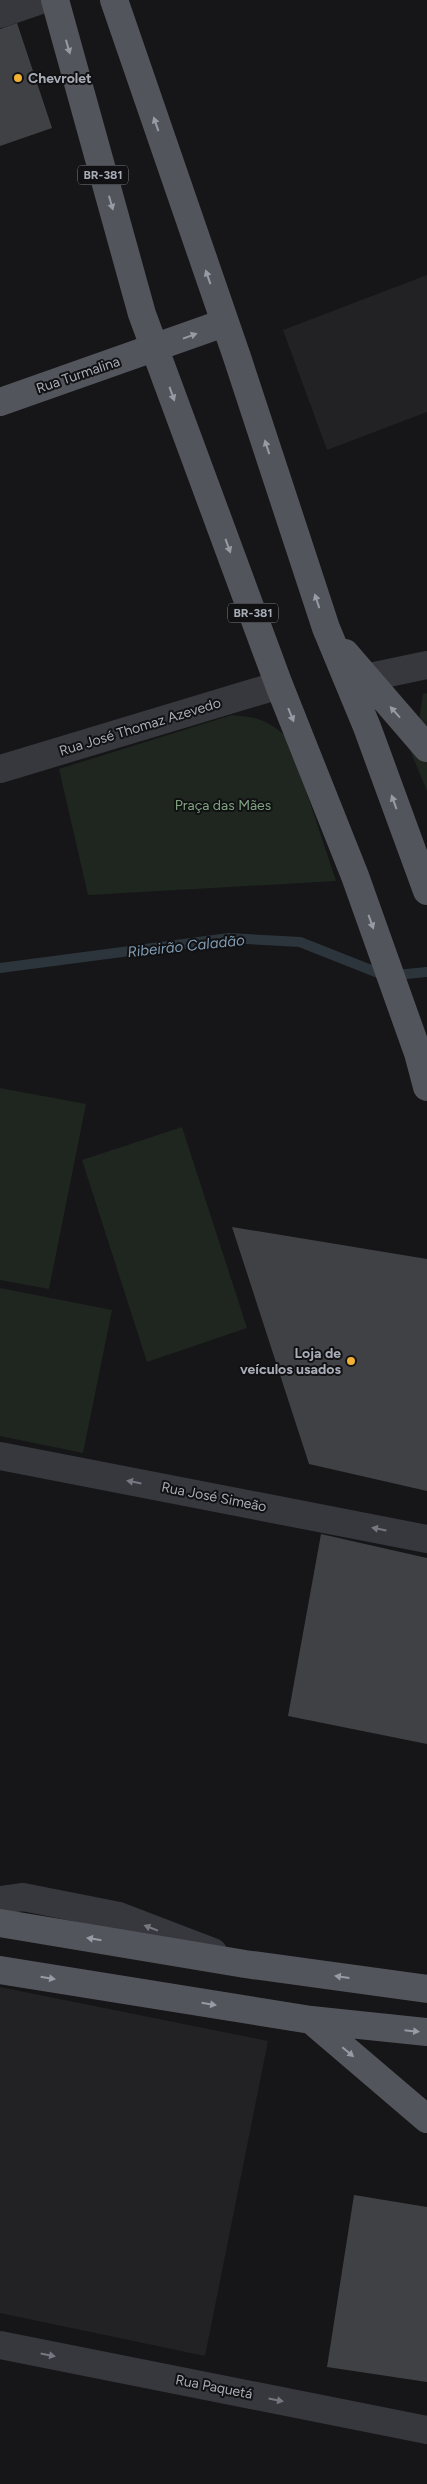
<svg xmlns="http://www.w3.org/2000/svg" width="427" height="2484" viewBox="0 0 427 2484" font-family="Figtree,sans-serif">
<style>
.built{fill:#222225}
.green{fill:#1e261f}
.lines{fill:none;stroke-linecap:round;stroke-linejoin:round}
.stream{stroke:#2c353c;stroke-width:10}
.building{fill:#404145}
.minor{stroke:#37383d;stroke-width:28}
.major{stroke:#53555c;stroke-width:28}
.oneway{fill:#979ba6}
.oneway2{fill:#757881}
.poi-dot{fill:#f2b134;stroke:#111113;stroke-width:2}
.labels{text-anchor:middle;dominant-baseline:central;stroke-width:4;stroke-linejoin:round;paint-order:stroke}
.shield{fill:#111113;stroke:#7b7e86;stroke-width:1}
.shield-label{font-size:12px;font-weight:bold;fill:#a8adb8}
.poi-label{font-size:14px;font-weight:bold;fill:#a8adb8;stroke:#111113;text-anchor:start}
.street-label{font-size:14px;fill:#a8adb8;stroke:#111113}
.park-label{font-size:14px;fill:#7fa381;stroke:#111113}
.water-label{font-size:15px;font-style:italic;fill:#7f9bb3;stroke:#111113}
</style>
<rect width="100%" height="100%" fill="#161618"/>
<path class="built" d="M427,275v137l-100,38 -44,-120z
M0,1987l268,54 -63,315 -205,-43z"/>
<path class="green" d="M427,693v39l-8,-11 4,-27z
M232,715c30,3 35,5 57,24l47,142 -248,14 -29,-126z
M405,738l22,24v29z
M0,1088l86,16 -37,185 -49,-9z
M182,1127l65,201 -100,34 -65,-202z
M0,1288l112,22 -29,143 -83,-17z"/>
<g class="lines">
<path class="stream" d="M0,968l229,-30 71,4 86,34 41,-4"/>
</g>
<path class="building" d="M17,23l35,105 -52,18v-117z
M232,1227l195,32v232l-118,-27z
M321,1534l106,24v186l-139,-28z
M354,2195l73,12v175l-100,-15z"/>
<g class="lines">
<path class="minor" d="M0,14l41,-14
M366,698l-1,-20 62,-13
M0,769l279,-84
M0,1456l427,83
M0,1900l23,-3 96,19 94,36
M0,2345l427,85"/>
<path class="major" d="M55,0l87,314 137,371 76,191 63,177 9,34
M114,0l123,357 89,271 41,99 60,164
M0,402l224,-79
M345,653l82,95
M0,1923l245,41 182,25
M0,1970l311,50 116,12
M311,2020l116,99"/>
</g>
<defs><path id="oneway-solid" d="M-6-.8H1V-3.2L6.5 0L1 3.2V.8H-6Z" transform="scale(1.25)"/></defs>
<g class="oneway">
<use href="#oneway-solid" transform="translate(68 47) rotate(74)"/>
<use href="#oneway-solid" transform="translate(156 124) rotate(-109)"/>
<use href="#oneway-solid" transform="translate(111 203) rotate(74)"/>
<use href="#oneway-solid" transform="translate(208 277) rotate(-109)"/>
<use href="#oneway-solid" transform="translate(190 336) rotate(-20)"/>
<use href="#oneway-solid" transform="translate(172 394) rotate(70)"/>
<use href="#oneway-solid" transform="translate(267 447) rotate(-108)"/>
<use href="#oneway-solid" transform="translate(228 546) rotate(70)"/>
<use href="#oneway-solid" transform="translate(317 601) rotate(-108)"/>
<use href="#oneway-solid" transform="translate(395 712) rotate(-132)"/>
<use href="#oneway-solid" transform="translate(291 715) rotate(68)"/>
<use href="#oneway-solid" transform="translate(394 802) rotate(-110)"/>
<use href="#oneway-solid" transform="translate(371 922) rotate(70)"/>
<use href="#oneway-solid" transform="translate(94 1939) rotate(-171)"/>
<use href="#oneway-solid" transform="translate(342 1977) rotate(-172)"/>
<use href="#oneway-solid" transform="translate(48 1978) rotate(9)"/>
<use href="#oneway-solid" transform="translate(209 2004) rotate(9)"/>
<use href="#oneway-solid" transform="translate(412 2031) rotate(6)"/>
<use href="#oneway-solid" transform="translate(348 2052) rotate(40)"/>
</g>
<g class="oneway2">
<use href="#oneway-solid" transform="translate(134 1482) rotate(-169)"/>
<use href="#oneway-solid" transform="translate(379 1529) rotate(-169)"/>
<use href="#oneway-solid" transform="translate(151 1928) rotate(-159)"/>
<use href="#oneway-solid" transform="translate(48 2355) rotate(11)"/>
<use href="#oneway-solid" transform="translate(276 2400) rotate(11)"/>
</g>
<g class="poi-dot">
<circle cx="18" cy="78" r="5"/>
<circle cx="351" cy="1361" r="5"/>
</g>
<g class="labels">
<g class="shield">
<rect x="78" y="165.5" width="50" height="19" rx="4"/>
<rect x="228" y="603.5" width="50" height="19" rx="4"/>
</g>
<g class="shield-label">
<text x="103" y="175">BR-381</text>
<text x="253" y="613">BR-381</text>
</g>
<g class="poi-label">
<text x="28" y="78">Chevrolet</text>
<text x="341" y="1353" text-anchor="end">Loja de<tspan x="341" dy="16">veículos usados</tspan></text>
</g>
<g class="street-label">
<text transform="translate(78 375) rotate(-19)">Rua Turmalina</text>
<text transform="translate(140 727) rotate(-17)">Rua José Thomaz Azevedo</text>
<text transform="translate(214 1497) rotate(11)">Rua José Simeão</text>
<text transform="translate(214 2387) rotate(11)">Rua Paquetá</text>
</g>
<g class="park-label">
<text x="223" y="805">Praça das Mães</text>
</g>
<g class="water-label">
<text transform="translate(186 946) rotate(-6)">Ribeirão Caladão</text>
</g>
</g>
</svg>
